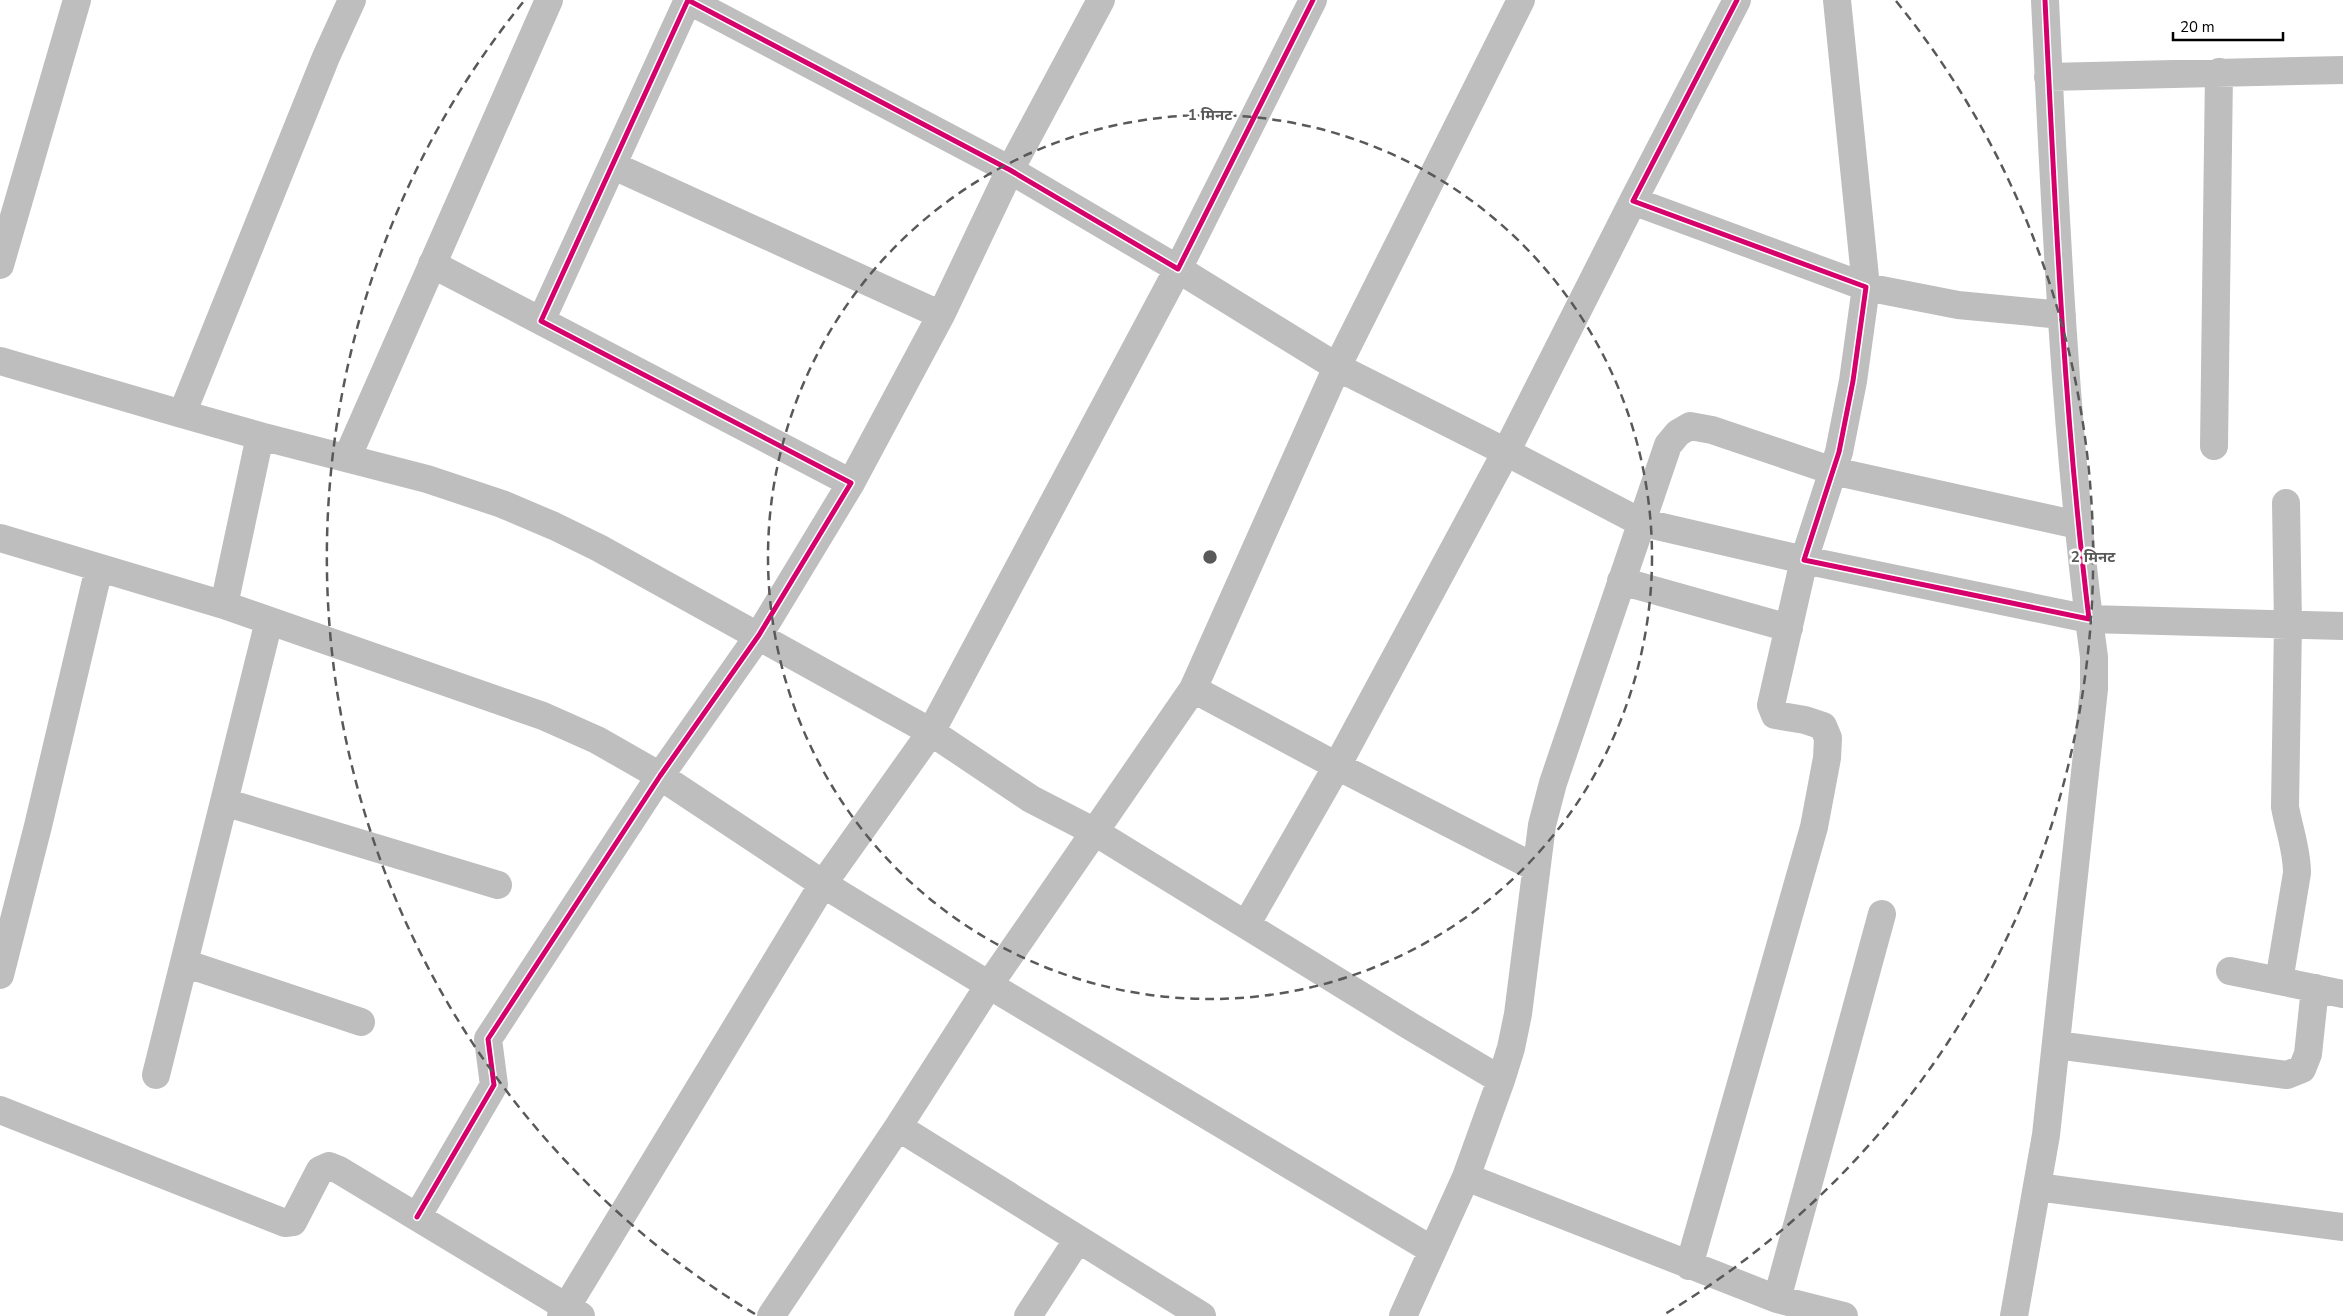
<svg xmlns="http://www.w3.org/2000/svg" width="2343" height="1316" viewBox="0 0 2343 1316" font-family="'Nunito Sans','Noto Sans Devanagari',sans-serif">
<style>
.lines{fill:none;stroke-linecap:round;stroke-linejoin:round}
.street{stroke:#bebebe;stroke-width:28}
.cycleway-casing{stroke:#fff;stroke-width:8}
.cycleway{stroke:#d6006c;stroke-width:5}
.ring{fill:none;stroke:#595959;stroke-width:2.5;stroke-dasharray:9 6}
.centre{fill:#595959;stroke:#fff;stroke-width:2.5}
.ring-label{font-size:15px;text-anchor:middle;font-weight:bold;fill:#595959;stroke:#fff;stroke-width:5;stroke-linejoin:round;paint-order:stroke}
</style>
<rect width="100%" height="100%" fill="#fff"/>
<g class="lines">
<path class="street" d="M1521,0l-184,367 169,85 127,-251
M1737,0l-104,201 233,86 -13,94 -14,71 -35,108 285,59c-25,-205 -34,-412 -44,-619
M1837,0l29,287 92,18 104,10
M2048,77l295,-7
M614,166l327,149
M432,264l109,57
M0,265l77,-265
M0,361l182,53 144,-357 26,-57
M182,414l78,22 167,43 75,25 52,22 45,22 332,184 100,67 64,33 315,194 91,54
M2214,446l5,-374
M347,458l202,-458
M851,483l90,-168 69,-145 91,-170
M0,538l224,67 319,111 54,24 63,36 163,108 166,101 443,265
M1621,581l168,47
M224,605l36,-169
M1193,689l144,77 199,102
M224,802l274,83
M1246,925l91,-159 169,-314 134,70 164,38 -33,145 4,10 30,5 18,6 5,12 -1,20 -13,69 -125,439
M184,963l177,59
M2230,971l113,23
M0,975l38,-149 61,-258
M2279,981l18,-108c0,-23 -8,-44 -12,-66l3,-183 -2,-121
M2056,1045l231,30 15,-6 6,-15 7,-66
M156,1075l113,-454
M0,1110l285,113 8,-1 27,-52 9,-4 10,4 242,146
M1466,1177l311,122 67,17
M2037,1187l306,40
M417,1217l77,-132 -6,-46 172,-263 99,-141 92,-152 -310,-162 147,-321 322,170 168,99 135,-269
M1777,1299l105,-385
M561,1316l262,-432 108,-152 247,-463 159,98 -144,322 -204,296 -91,142
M771,1316l127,-189 304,189
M1028,1316l50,-77
M1403,1316l63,-139 35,-97 10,-32 7,-34 24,-189 11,-42 115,-338 10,-12 12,-7 22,4 121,41 245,54
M2014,1316l32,-181 48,-446v-32l-5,-38 254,7"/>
<defs>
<path id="cycleway" d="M1737,0l-104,201 233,86 -13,94 -14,71 -35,108 285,59c-25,-205 -34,-412 -44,-619
M417,1217l77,-132 -6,-46 172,-263 99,-141 92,-152 -310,-162 147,-321 322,170 168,99 135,-269"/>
</defs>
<use href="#cycleway" class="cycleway-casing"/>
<use href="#cycleway" class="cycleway"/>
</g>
<g class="ring">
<circle cx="1210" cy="557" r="442"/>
<path d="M755 1314A883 883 0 0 1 524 1M1896 1A883 883 0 0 1 1665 1314"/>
</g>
<circle cx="1210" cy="557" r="8" class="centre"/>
<g class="ring-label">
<text x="1210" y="120">1 मिनट</text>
<text x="2093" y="562">2 मिनट</text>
</g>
<path d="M2173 32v8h110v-8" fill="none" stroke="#000000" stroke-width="2.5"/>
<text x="2180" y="32" font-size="15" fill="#000000" stroke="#ffffff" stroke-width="4" paint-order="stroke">20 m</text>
</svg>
